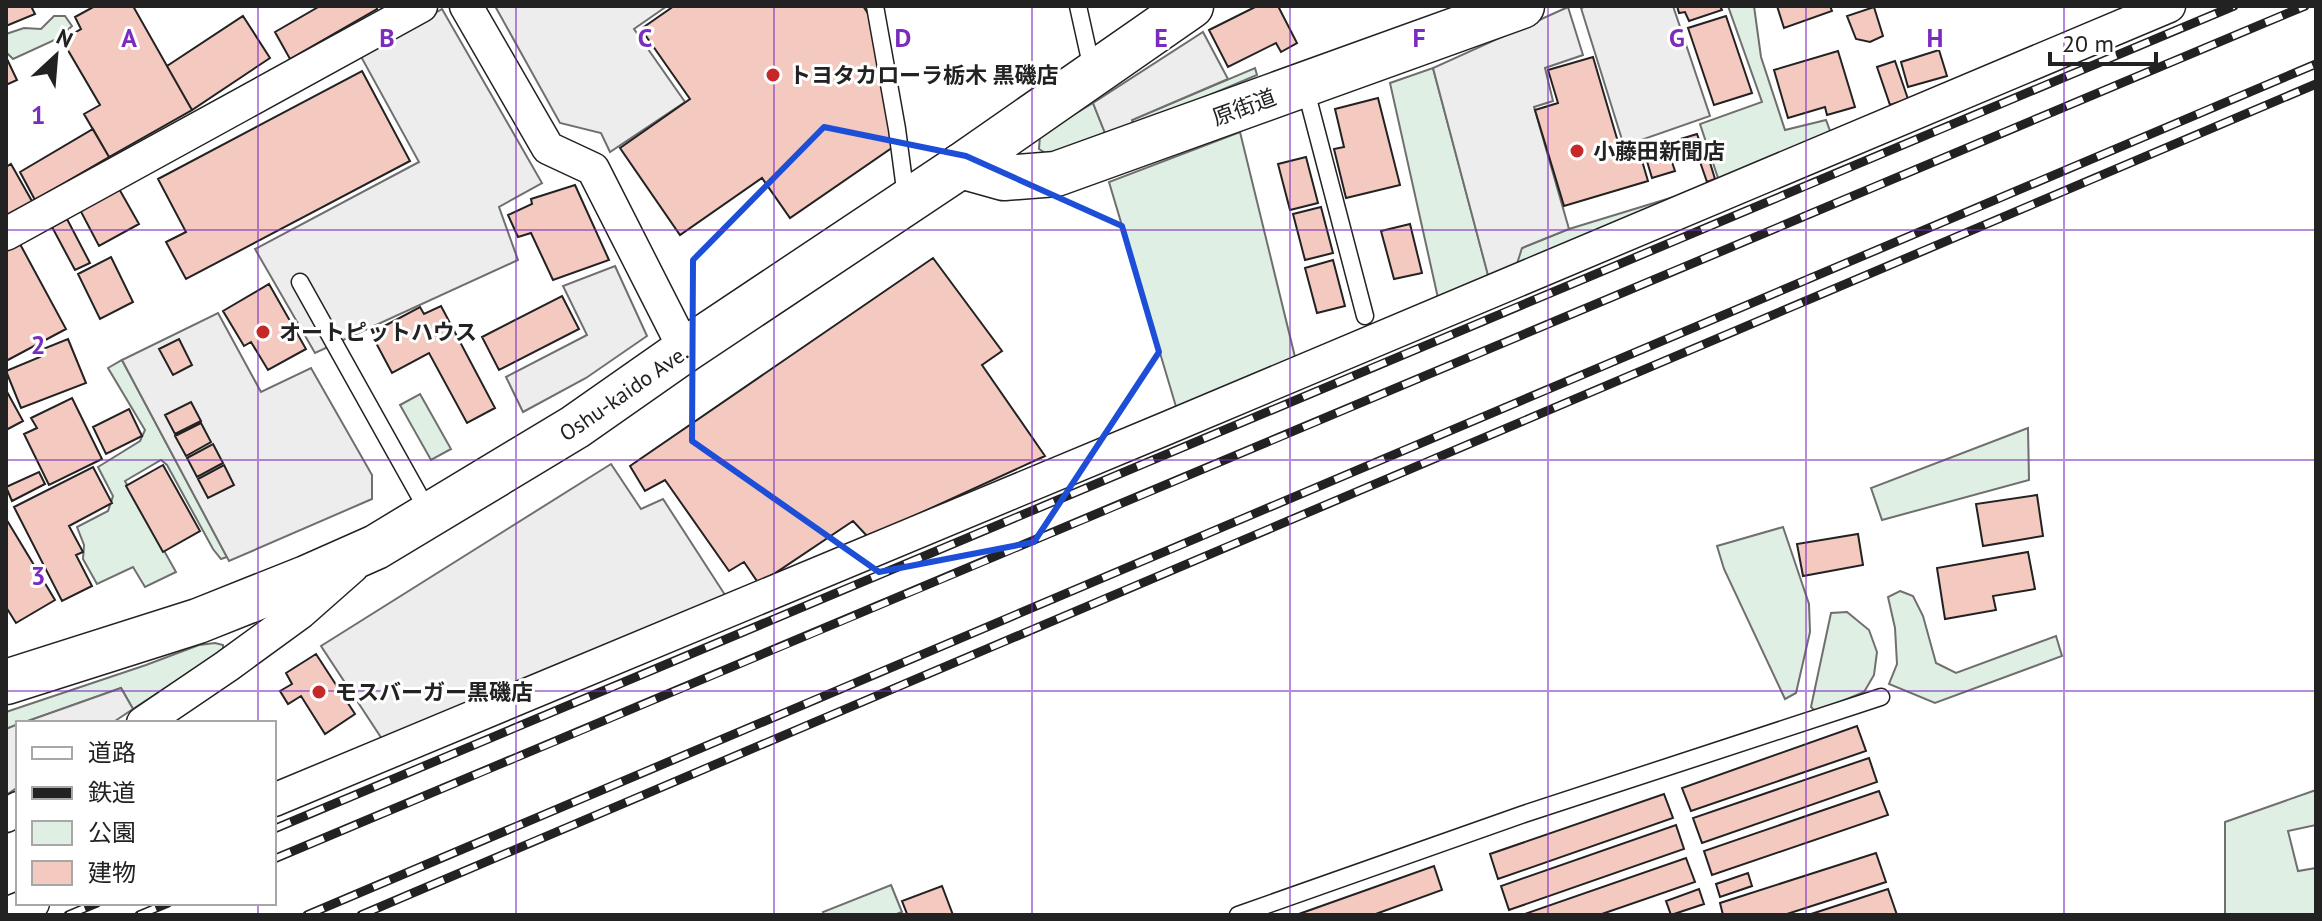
<svg xmlns="http://www.w3.org/2000/svg" width="2322" height="921" viewBox="0 0 2322 921" font-family="'PT Sans','Noto Sans JP',sans-serif">
<style>
.green{fill:#e0efe3;stroke:#6f6f6f;stroke-width:2}
.parking{fill:#ededed;stroke:#6f6f6f;stroke-width:2}
.building{fill:#f3c9c0;stroke:#222;stroke-width:2}
.lines{fill:none;stroke-linecap:round;stroke-linejoin:round}
.lane-casing{stroke:#222;stroke-width:19}
.street-casing{stroke:#222;stroke-width:35}
.secondary-casing{stroke:#222;stroke-width:47}
.lane{stroke:#fff;stroke-width:16}
.street{stroke:#fff;stroke-width:32}
.secondary{stroke:#fff;stroke-width:44}
.rail-casing{stroke:#222;stroke-width:9}
.rail{stroke:#fff;stroke-width:6;stroke-dasharray:18;stroke-linecap:butt}
.marked{fill:none;stroke:#1d4ed8;stroke-width:6;stroke-linejoin:round}
.grid{fill:none;stroke:#7b2cbf;stroke-width:2;stroke-opacity:0.55}
.poi-dot{fill:#c62828;stroke:#fff;stroke-width:3}
.labels{text-anchor:middle;dominant-baseline:central;stroke-width:6;stroke-linejoin:round;paint-order:stroke}
.poi-label{font-size:22px;font-weight:bold;fill:#222;stroke:#fff;text-anchor:start}
.street-label{font-size:22px;fill:#222;stroke:#fff}
.grid-label{font-size:26px;text-anchor:middle;font-weight:bold;fill:#7b2cbf;stroke:#fff;stroke-width:6;stroke-linejoin:round;paint-order:stroke}
</style>
<rect width="100%" height="100%" fill="#fff"/>
<path class="green" d="M1728,6h26l7,51 24,73 41,-10 7,19 -112,48 -21,-63 62,-22z
M54,16h11l7,10 -13,12 -46,21 -7,-7v-18l18,-6 17,1z
M1255,68l2,7 -123,52 -2,-7z
M1433,68l56,210 33,-30 47,-19 134,-41 -263,119 -50,-224z
M1093,103l14,35 -60,16 -8,-5 1,-14z
M1240,132l56,229 -119,49 -68,-228z
M122,360l105,197 -6,2 -8,-10 -46,-84 -6,-5 -36,21 51,91 -31,15 -12,-20 -36,17 -14,-25 1,-14 -7,-18 31,-16 5,-15 -15,-29 42,-26 5,-11 -37,-62z
M420,394l31,55 -20,11 -31,-55z
M2028,428l1,52 -147,40 -11,-32z
M1783,527l26,77 1,28 -14,61 -11,6 -61,-130 -7,-23z
M1900,591l13,5 10,20 13,47 20,10 100,-37 6,20 -127,47 -46,-19 8,-20 -2,-36 -7,-31z
M1847,612l22,18 8,22 -3,23 -10,17 -48,20 -5,-5 20,-94z
M215,643l8,2v5l-90,59 -12,-21 -115,41v-17l140,-47 53,-20z
M2316,790v35l-28,6 10,40 18,-3v47h-91v-93z
M891,885l11,27 -8,3h-70l-1,-3z"/>
<path class="parking" d="M495,6h172l-33,23 51,73 -75,50 -9,-19 -41,-10z
M1587,6h86l37,110 -86,30 -43,-138z
M1568,7l15,48 -38,13 8,33 -19,6 35,122 -47,19 -6,19 -27,12 -56,-211z
M442,9l100,174 -43,24 19,53 -203,93 -60,-104 164,-87 -60,-109z
M1203,32l25,47 -96,41 2,7 -27,11 -14,-35z
M615,266l32,70 -61,42 -63,34 -17,-35 81,-42 -24,-49z
M218,313l43,79 50,-24 61,107v24l-143,62 -107,-201z
M611,464l30,45 22,-10 64,99 -343,144 -63,-96z
M121,688l12,21 -21,14h-90z
M18,724v63l-12,8v-66z"/>
<path class="building" d="M6,6h25l4,8 -29,12z
M95,6h38l59,104 -83,47 -25,-43 16,-9 -38,-65 19,-11 -6,-12z
M320,6h56l1,3 -87,50 -15,-27z
M674,6h189l8,12 25,127 -106,73 -28,-40 -82,57 -60,-87 70,-49 -49,-70z
M1257,6h21l19,37 -16,9 -5,-9 -48,24 -19,-37z
M1677,6h43l2,4 -33,11 -4,-9 -6,1z
M1777,6h53l2,5 -48,17z
M1874,7l9,29 -13,6 -14,-3 -9,-23z
M243,16l27,42 -78,52 -25,-44z
M1726,16l26,77 -38,12 -26,-77z
M1939,50l8,26 -39,11 -7,-25z
M1838,51l17,56 -28,8 -2,-8 -37,11 -14,-48z
M6,57l11,23 -11,5z
M1593,57l30,102 17,-5 8,27 -84,25 -29,-96 23,-7 -10,-33z
M1895,61l13,38 -18,6 -13,-38z
M362,71l48,90 -224,118 -20,-37 20,-10 -28,-53z
M1378,98l22,87 -54,13 -12,-49 10,-2 -9,-38z
M93,129l16,28 -74,43 -15,-28z
M1697,134l4,11 -23,7 -4,-11z
M1666,144l9,27 -23,7 -8,-27z
M1707,153l8,26 -8,3 -9,-26z
M1306,157l12,46 -28,7 -12,-46z
M11,164l22,39 -27,16v-52z
M575,185l34,75 -56,20 -22,-47 -13,4 -10,-22 24,-11 -1,-5z
M118,187l21,37 -40,22 -20,-38z
M1321,207l12,46 -28,7 -12,-46z
M67,219l23,44 -15,7 -23,-43z
M1410,224l12,49 -28,6 -13,-48z
M20,244l46,85 -60,32v-110z
M111,257l22,45 -33,17 -22,-45z
M933,258l69,93 -20,14 63,91 -177,81 -15,-16 -94,63 -15,-22 -15,9 -64,-91 -20,11 -15,-25z
M1333,260l12,46 -28,7 -12,-45z
M269,284l37,65 -38,21 -17,-28 -7,4 -21,-35z
M562,296l17,33 -80,41 -17,-33z
M441,306l54,102 -28,15 -38,-70 -37,20 -17,-32 5,-2 -5,-8 45,-24 4,7z
M68,339l18,44 -65,25 -15,-37 34,-14 -2,-6z
M179,339l13,26 -19,10 -14,-26z
M6,390l17,31 -17,9z
M72,398l30,61 -53,26 -25,-51 13,-6 -6,-10z
M191,402l10,19 -26,13 -10,-19z
M129,409l13,27 -36,18 -13,-27z
M201,423l10,19 -25,14 -11,-20z
M213,444l10,19 -26,14 -10,-19z
M163,465l37,66 -37,21 -37,-66z
M224,465l10,20 -26,13 -10,-19z
M93,467l19,36 -43,23 14,26 -7,3 16,31 -30,15 -48,-94z
M39,472l6,12 -33,17 -6,-14z
M2037,495l6,41 -60,10 -7,-42z
M8,522l47,78 -39,23 -10,-16v-83z
M1858,534l5,31 -60,11 -6,-32z
M2028,552l7,37 -42,7 3,14 -51,9 -8,-51z
M316,654l39,60 -30,20 -24,-38 -13,8 -8,-13 12,-7 -6,-11z
M1857,726l9,25 -175,60 -9,-23z
M1869,758l8,24 -175,61 -9,-25z
M1879,791l9,24 -176,60 -8,-24z
M1664,794l9,24 -175,61 -8,-25z
M1676,825l8,24 -175,61 -8,-24z
M1876,853l10,29 -102,33h-61l-3,-12z
M1686,858l9,24 -96,33h-77z
M1434,866l8,24 -69,25h-77z
M1748,873l4,13 -32,11 -4,-13z
M942,886l11,29h-49l3,-1 -5,-13z
M1699,889l5,15 -33,11 -5,-14z
M1888,889l9,26h-89z"/>
<g class="lines">
<defs>
<path id="lane" d="M875,6l22,123 9,68
M1078,6l14,63
M1305,87l60,229
M300,282l129,231
M1238,915l286,-101 357,-117"/>
<path id="street" d="M466,6l82,142 45,21 92,181
M6,234l415,-228
M143,723l84,-57 74,-54 51,-45
M274,800l893,-372 1002,-422
M6,816l12,-8
M6,914l27,-11"/>
<g id="secondary">
<path d="M961,166l43,12 52,-4 466,-168"/>
<path id="s1" d="M6,682l192,-61 108,-43 70,-31 199,-120 110,-77 276,-184 230,-160"/>
</g>
</defs>
<use href="#lane" class="lane-casing"/>
<use href="#street" class="street-casing"/>
<use href="#secondary" class="secondary-casing"/>
<use href="#lane" class="lane"/>
<use href="#street" class="street"/>
<use href="#secondary" class="secondary"/>
<defs>
<path id="rail" d="M274,829l1960,-823
M274,859c677,-283 1354,-569 2031,-853
M68,915l29,-12
M139,915l29,-12
M307,915l2009,-851
M361,915l1955,-831"/>
</defs>
<use href="#rail" class="rail-casing"/>
<use href="#rail" class="rail"/>
</g>
<path class="marked" d="M824,127l142,29 156,70 37,126 -125,190 -155,30 -187,-131 1,-181z"/>
<path class="grid" d="M258,6v717M516,6v909M774,6v909M1032,6v909M1290,6v909M1548,6v909M1806,6v909M2064,6v909M6,230h2310M6,460h2310M6,691h2310M258,903v12"/>
<g class="poi-dot">
<circle cx="773" cy="75" r="8"/>
<circle cx="1577" cy="151" r="8"/>
<circle cx="263" cy="332" r="8"/>
<circle cx="319" cy="692" r="8"/>
</g>
<g class="labels">
<g class="poi-label">
<text x="789" y="75">トヨタカローラ栃木 黒磯店</text>
<text x="1593" y="151">小藤田新聞店</text>
<text x="279" y="332">オートピットハウス</text>
<text x="335" y="692">モスバーガー黒磯店</text>
</g>
<g class="street-label">
<text transform="translate(1244 107) rotate(-20)">原街道</text>
<text stroke="none"><textPath href="#s1" startOffset="686">Oshu-kaido Ave.</textPath></text>
</g>
</g>
<g class="grid-label">
<text x="129" y="47">A</text>
<text x="387" y="47">B</text>
<text x="645" y="47">C</text>
<text x="903" y="47">D</text>
<text x="1161" y="47">E</text>
<text x="1419" y="47">F</text>
<text x="1677" y="47">G</text>
<text x="1935" y="47">H</text>
<text x="38" y="124">1</text>
<text x="38" y="354">2</text>
<text x="38" y="585">3</text>
</g>
<rect width="2322" height="921" fill="none" stroke="#222222" stroke-width="16"/>
<rect x="16" y="721" width="260" height="184" fill="#ffffff" stroke="#a7a7a7" stroke-width="2"/>
<rect x="32" y="747" width="40" height="12" fill="#ffffff" stroke="#a7a7a7" stroke-width="2"/>
<text x="88" y="761" font-size="24" fill="#222222">道路</text>
<rect x="32" y="787" width="40" height="12" fill="#222222" stroke="#a7a7a7" stroke-width="2"/>
<text x="88" y="801" font-size="24" fill="#222222">鉄道</text>
<rect x="32" y="821" width="40" height="24" fill="#e0efe3" stroke="#a7a7a7" stroke-width="2"/>
<text x="88" y="841" font-size="24" fill="#222222">公園</text>
<rect x="32" y="861" width="40" height="24" fill="#f3c9c0" stroke="#a7a7a7" stroke-width="2"/>
<text x="88" y="881" font-size="24" fill="#222222">建物</text>
<g transform="translate(56 56) rotate(26)" stroke="#ffffff" stroke-width="6" paint-order="stroke">
<path d="M0-6L14 30L0 20L-14 30Z" fill="#222222"/>
<text y="-12" font-size="22" font-weight="bold" text-anchor="middle" fill="#222222">N</text>
</g>
<path d="M2050 52v12h106v-12" fill="none" stroke="#222222" stroke-width="4"/>
<text x="2062" y="52" font-size="24" fill="#222222" stroke="#ffffff" stroke-width="6" paint-order="stroke">20 m</text>
</svg>
